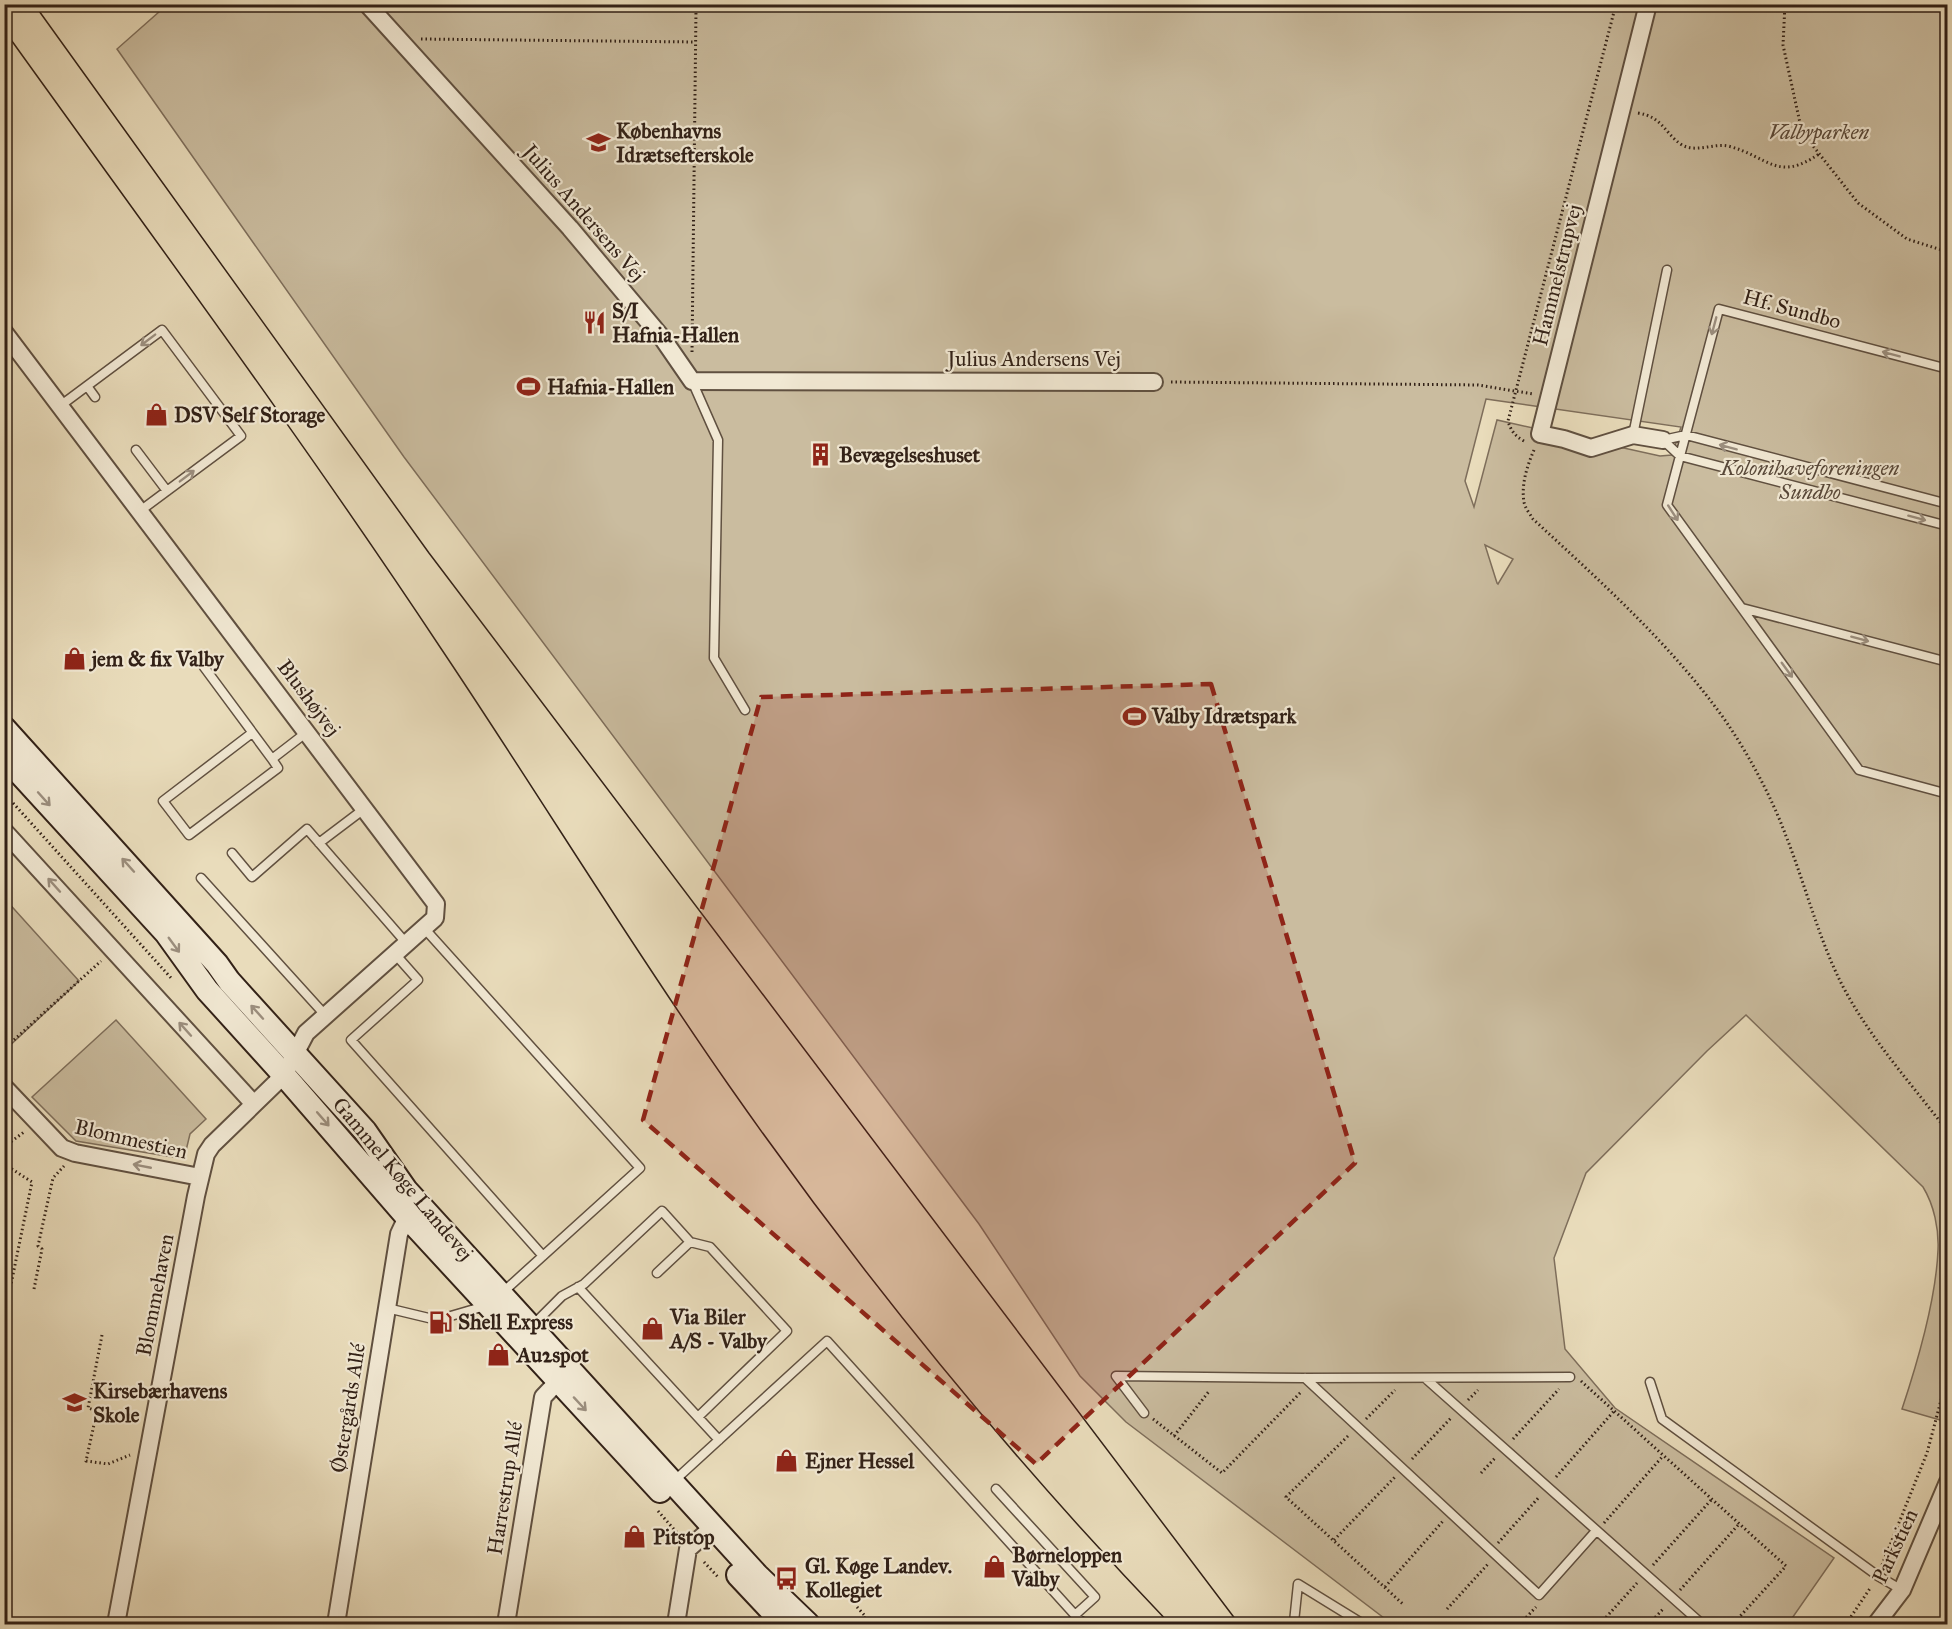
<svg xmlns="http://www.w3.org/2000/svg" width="1952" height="1629" viewBox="0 0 1952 1629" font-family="'IM FELL Great Primer',serif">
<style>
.green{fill:#cabc9f;stroke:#7e6e5b;stroke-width:1.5;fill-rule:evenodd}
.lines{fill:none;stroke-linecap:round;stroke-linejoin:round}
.service-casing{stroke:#605040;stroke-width:11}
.minor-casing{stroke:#605040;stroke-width:20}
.secondary-casing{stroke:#322117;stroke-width:26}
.path{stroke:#322117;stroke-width:3;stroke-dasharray:1.5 3;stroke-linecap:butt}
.service{stroke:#f1e8d3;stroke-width:8}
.minor{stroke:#f1e8d3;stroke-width:16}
.secondary{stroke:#f1e8d3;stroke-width:22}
.tram{stroke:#322117;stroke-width:1.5}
.oneway{stroke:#9b8e7e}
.marked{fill:#8f2418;fill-opacity:0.2;stroke:#8f2418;stroke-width:4.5;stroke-dasharray:12 8;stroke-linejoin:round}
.labels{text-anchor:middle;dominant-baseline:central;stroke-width:4.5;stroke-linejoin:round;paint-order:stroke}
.poi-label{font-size:21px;font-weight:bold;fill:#322117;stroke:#f1e8d3;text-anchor:start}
.park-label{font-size:21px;font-style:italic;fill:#584839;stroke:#f1e8d3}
.street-label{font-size:21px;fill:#322117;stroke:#f1e8d3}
</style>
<rect width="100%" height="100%" fill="#e9dcbb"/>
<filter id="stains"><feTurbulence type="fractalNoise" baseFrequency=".00333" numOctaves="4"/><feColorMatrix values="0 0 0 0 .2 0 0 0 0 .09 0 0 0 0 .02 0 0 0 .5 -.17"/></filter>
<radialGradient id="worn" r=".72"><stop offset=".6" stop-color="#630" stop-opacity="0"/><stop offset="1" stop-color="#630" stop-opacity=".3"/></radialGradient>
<path class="green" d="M168,4l1779,1v1417l-45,-13c16,-48 34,-109 36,-159 1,-21 -4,-45 -15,-63l-177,-172 -39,36 -121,122 -32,85 11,91 50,59 219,150 -46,66h-396l-266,-202 -46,-46 -101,-152 -575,-767 -287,-408zM1486,399l195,28 -9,28 -12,1 -163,-36 -23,87 -9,-26zM1485,545l28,14 -15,25 -1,-1z
M5,899l74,82 -74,69z
M116,1020l90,99 -16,15 -6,25 -108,-18 -44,-44z"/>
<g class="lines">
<defs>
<path id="service" d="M1948,369l-229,-60 -52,196 192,265 89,24
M692,381l26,59 -4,218 31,52
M87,386l8,11
M60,406l102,-76 79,106 -101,75
M1633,435l34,-165
M1663,440l17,16 268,70
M1663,440l23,-5 262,69
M136,450l31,41
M1742,608l206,54
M204,667l68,92
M252,733l-89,68 26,34 89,-67 -6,-9 35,-27
M319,843l45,-34
M232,853l20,24 55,-48 100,115
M201,878l125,138
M424,928l216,240 -138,125
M395,954l23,26 -67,60 192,216
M690,1242l20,5 77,84 -89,86
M578,1287l141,153
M387,1308l50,12 48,-14
M532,1326l30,-30 22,-12 78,-73 28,31 -33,31
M1305,1378l234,217 57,-64
M1425,1378l277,246
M1650,1382l12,37 216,157 24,14
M1144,1413l-28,-37 189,2 265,-1
M674,1481l153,-140 248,274 20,-18 -99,-108
M1075,1615l9,9
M1296,1624l-2,-2 4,-38 65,40"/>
<path id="minor" d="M367,4l203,224 93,111 29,42 462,1
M1648,4l-108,430 24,5 27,9 42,-13 30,5
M4,332l432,572 -1,14 -129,115 -22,42 -72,70 -6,9 -10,42 -80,428
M4,831l249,272
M4,1087l58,61 13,5 125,24
M336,1624l63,-390 8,-17 8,-8
M506,1624l37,-227 22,-23
M676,1624l12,-75 25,-22
M1876,1624l26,-34 46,-108"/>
<path id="secondary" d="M4,728l213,236 12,17 136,150 41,59 351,385 51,49
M4,756l162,177 41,57 77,85 123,142 253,274
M738,1575l46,49"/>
</defs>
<use href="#service" class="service-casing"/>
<use href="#minor" class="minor-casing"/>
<use href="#secondary" class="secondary-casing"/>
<path class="path" d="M1785,4l-2,41 19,87 56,71 49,36 41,13
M421,39l274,3
M1638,113c25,4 26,20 44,32 15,8 31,-2 46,1 40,10 49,37 91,8
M692,352l4,-343
M1171,382l307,3 55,9
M1524,441c-9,-5 -13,-10 -16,-20l108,-417
M1534,450c-7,16 -13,35 -10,52 1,6 6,12 9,17 69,64 140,127 194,204 23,34 45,75 59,113 17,43 29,89 48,132 27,61 74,111 114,164
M4,793l168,186
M4,1049l97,-88
M4,1147l20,-15
M4,1164l28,18 -24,117h-4
M34,1289l8,-40 -4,-3 15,-68 11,-12
M102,1335l-14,73 9,3 -11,50 22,3 22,-9
M1581,1381l205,185 -53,58
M1468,1400l10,-10
M1153,1419l69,54 80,-82
M1366,1419l29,-29
M1174,1436l36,-46
M1348,1436l-62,61 118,108
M1513,1439l46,-50
M1412,1459l39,-41
M1481,1473l15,-16
M1556,1477l58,-66
M658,1511l21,24
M1604,1523l59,-67
M1334,1540l61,-63
M1498,1543l42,-47
M704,1562l14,15
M1653,1565l59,-66
M1882,1565l45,-112 21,-79
M1385,1587l58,-66
M1680,1590l59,-66
M857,1607l9,10 -8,7
M1447,1609l41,-45
M1520,1624l16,-17
M1600,1624l37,-41
M1649,1624l15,-16
M1846,1624l25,-37"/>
<use href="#service" class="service"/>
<use href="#minor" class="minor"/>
<use href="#secondary" class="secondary"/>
<path class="tram" d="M34,4l395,549 810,1071
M4,30c147,205 297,407 436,617 98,146 189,296 290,440 133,190 280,370 440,537"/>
</g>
<defs><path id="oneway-shaft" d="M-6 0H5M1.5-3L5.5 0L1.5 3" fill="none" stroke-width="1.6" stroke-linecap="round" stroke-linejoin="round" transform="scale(1.5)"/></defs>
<g class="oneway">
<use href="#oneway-shaft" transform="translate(1714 326) rotate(105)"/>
<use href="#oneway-shaft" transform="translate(148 340) rotate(143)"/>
<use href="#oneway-shaft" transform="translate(1891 354) rotate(-165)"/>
<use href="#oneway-shaft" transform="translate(1728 447) rotate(-165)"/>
<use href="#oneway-shaft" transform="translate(187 476) rotate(-37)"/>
<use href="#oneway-shaft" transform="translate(1673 513) rotate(57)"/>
<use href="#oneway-shaft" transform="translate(1917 518) rotate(15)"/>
<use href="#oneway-shaft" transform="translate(1860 639) rotate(15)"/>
<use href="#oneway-shaft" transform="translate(1787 670) rotate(54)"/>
<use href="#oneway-shaft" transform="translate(44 799) rotate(48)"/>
<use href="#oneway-shaft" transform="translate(128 865) rotate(-132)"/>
<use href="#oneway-shaft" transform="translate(54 885) rotate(-132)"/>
<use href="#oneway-shaft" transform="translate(174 945) rotate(54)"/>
<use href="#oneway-shaft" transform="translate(257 1012) rotate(-132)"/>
<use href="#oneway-shaft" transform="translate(185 1029) rotate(-132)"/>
<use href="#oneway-shaft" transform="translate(323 1119) rotate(49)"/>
<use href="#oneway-shaft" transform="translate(142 1166) rotate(-169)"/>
<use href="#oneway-shaft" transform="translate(580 1404) rotate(47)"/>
</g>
<path class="marked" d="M1211,684l144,479 -319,301 -393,-344 118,-423z"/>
<defs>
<symbol id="school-bare" viewBox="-9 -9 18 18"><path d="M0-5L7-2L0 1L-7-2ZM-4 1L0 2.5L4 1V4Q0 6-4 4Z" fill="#8f2418" stroke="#f1e8d3" stroke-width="2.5" paint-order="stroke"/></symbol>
<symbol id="restaurant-bare" viewBox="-9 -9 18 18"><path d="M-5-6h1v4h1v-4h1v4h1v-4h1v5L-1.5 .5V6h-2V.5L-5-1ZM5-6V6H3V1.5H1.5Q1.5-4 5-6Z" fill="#8f2418" stroke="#f1e8d3" stroke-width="2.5" paint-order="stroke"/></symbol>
<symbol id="stadium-bare" viewBox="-9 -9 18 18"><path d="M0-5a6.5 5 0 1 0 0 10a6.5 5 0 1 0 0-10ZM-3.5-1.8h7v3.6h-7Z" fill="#8f2418" stroke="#f1e8d3" stroke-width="2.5" paint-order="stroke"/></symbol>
<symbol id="shop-bare" viewBox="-9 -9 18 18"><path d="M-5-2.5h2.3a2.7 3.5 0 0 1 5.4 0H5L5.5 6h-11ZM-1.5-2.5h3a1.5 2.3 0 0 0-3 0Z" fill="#8f2418" stroke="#f1e8d3" stroke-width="2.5" paint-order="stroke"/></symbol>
<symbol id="building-bare" viewBox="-9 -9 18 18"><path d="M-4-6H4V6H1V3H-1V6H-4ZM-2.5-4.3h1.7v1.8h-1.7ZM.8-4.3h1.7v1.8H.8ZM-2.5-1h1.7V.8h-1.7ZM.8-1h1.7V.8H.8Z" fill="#8f2418" stroke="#f1e8d3" stroke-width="2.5" paint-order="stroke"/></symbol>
<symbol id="fuel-bare" viewBox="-9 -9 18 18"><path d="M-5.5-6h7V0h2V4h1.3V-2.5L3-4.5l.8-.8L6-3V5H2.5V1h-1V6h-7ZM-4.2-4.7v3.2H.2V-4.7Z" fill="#8f2418" stroke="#f1e8d3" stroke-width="2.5" paint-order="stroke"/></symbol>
<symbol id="bus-bare" viewBox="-9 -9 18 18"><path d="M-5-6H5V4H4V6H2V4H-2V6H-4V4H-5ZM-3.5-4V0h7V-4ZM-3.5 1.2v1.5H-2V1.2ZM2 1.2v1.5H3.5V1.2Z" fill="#8f2418" stroke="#f1e8d3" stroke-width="2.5" paint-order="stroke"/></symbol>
</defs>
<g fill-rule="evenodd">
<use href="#school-bare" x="582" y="126" width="33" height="33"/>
<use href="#restaurant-bare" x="578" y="306" width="33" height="33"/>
<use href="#stadium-bare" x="512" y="370" width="33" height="33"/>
<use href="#shop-bare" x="140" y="398" width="33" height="33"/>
<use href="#building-bare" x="804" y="438" width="33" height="33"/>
<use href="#shop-bare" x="58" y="642" width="33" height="33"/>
<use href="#stadium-bare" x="1118" y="700" width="33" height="33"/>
<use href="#fuel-bare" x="424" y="1306" width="33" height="33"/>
<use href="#shop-bare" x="636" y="1312" width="33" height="33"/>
<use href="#shop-bare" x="482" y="1338" width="33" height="33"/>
<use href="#school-bare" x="58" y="1386" width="33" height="33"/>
<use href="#shop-bare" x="770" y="1444" width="33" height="33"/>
<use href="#shop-bare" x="618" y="1520" width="33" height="33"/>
<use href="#shop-bare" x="978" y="1550" width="33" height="33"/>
<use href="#bus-bare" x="770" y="1562" width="33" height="33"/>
</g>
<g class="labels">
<g class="poi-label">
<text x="616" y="131">Københavns<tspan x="616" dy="24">Idrætsefterskole</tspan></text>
<text x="612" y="311">S/I<tspan x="612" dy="24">Hafnia-Hallen</tspan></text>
<text x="547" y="387">Hafnia-Hallen</text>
<text x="174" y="415">DSV Self Storage</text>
<text x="839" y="455">Bevægelseshuset</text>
<text x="92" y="659">jem &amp; fix Valby</text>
<text x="1152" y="716">Valby Idrætspark</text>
<text x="670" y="1317">Via Biler<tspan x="670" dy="24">A/S - Valby</tspan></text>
<text x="458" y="1322">Shell Express</text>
<text x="517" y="1355">Au2spot</text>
<text x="93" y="1391">Kirsebærhavens<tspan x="93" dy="24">Skole</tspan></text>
<text x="805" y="1461">Ejner Hessel</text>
<text x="653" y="1537">Pitstop</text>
<text x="1012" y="1555">Børneloppen<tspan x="1012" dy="24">Valby</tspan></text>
<text x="805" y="1566">Gl. Køge Landev.<tspan x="805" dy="24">Kollegiet</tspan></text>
</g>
<g class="park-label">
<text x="1819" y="132">Valbyparken</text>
<text x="1810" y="468">Kolonihaveforeningen<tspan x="1810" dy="24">Sundbo</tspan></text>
</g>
<g class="street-label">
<text transform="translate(584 213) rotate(49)">Julius Andersens Vej</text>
<text transform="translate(1557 275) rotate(-76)">Hammelstrupvej</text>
<text transform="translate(1792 309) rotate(15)">Hf. Sundbo</text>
<text x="1034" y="359">Julius Andersens Vej</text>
<text transform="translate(309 698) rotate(53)">Blushøjvej</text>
<text transform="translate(131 1139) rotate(13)">Blommestien</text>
<text transform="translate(403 1179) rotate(50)">Gammel Køge Landevej</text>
<text transform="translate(155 1295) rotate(-79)">Blommehaven</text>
<text transform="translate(348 1408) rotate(-81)">Østergårds Allé</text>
<text transform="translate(505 1488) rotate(-81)">Harrestrup Allé</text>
<text transform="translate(1895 1546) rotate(-65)">Parkstien</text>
</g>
</g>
<rect width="1952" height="1629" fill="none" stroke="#e9dcbb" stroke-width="24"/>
<rect x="6" y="6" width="1940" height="1617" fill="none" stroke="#322117" stroke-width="3"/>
<rect x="12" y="12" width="1928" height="1605" fill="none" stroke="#322117" stroke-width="1.5"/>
<rect width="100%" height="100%" filter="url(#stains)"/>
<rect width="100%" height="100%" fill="url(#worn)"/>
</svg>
